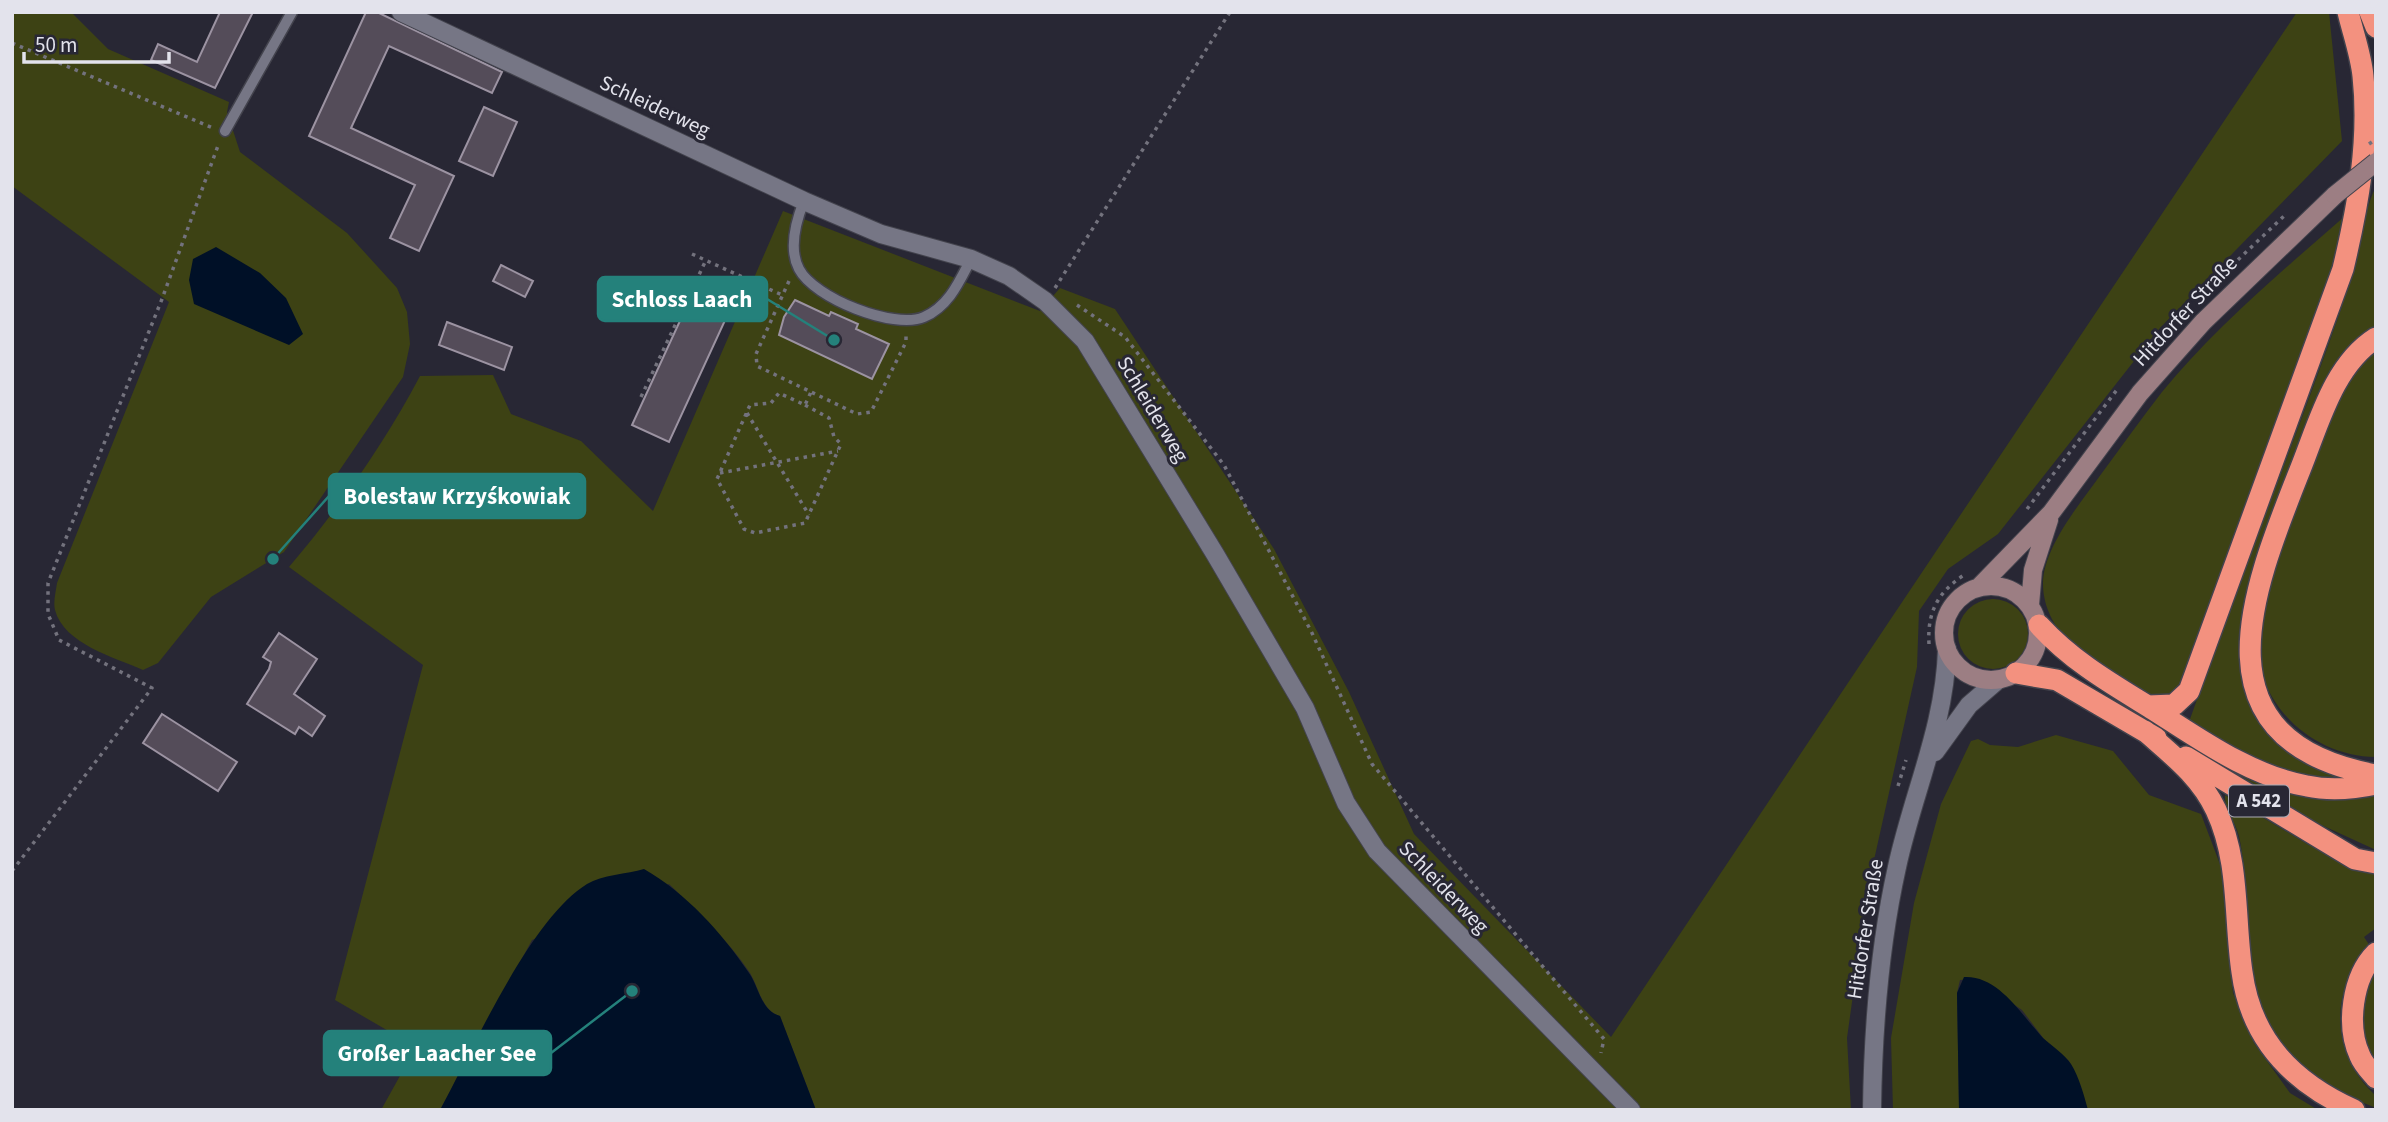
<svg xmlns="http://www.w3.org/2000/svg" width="2388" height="1122" viewBox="0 0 2388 1122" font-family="'Source Sans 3',sans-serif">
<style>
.green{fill:#3d4214}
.water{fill:#001027}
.building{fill:#544c59;stroke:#9c93a2;stroke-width:2}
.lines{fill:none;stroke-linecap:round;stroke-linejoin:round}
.service-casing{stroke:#43434d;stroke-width:13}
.minor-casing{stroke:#43434d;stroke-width:20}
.tertiary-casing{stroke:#43434d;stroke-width:20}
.secondary-casing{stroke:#43434d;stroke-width:20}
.motorway-casing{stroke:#43434d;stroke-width:24}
.path{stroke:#73727d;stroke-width:3.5;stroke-dasharray:3.5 5;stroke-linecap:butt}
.service{stroke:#767685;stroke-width:10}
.minor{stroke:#767685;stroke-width:18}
.tertiary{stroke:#767685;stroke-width:18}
.secondary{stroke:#9c7e83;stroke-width:18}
.motorway{stroke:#f3917f;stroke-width:21}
.secondary-bridge-casing{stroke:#43434d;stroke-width:20;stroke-linecap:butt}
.path-bridge{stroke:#73727d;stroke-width:3.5;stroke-dasharray:3.5 5;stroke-linecap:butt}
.secondary-bridge{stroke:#9c7e83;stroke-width:18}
.labels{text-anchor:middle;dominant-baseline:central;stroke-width:6;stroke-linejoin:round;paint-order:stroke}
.shield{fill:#282734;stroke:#ababb5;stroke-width:2}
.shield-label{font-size:19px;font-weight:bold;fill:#e3e3ec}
.street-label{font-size:21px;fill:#e3e3ec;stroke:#282734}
.leader{fill:none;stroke:#24817b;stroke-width:2.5}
.callout-dot{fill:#24817b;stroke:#282734;stroke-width:2.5}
.callout{fill:#24817b;stroke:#24817b;stroke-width:2.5}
.callout-label{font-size:23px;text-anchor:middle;font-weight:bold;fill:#fff}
</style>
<rect width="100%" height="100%" fill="#282734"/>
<path class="green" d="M12,12h59l37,37 121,53 -2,10 13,40 107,81 50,55 10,24 3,32 -7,33 -119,175 -73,45 -53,66 -15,7c-29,-13 -79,-26 -88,-60 -2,-8 1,-19 2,-27l112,-281 -157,-116z
M2297,12h32l13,129 -182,187 -162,206 -50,35 -29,42 -2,56 -49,220 -21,151 4,72h-1035l-36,-94c-18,-5 -21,-28 -30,-43 -22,-33 -52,-61 -81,-89l-137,56 -92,170h-59l35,-63 -81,-47 88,-335 -134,-98c50,-59 95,-123 131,-191l73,-1 18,39 70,27 72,70 130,-300 257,100 20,-23 55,21 159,240 75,143 65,142 197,203z
M2376,188v143l-10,6 -123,276c-4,28 -6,60 7,86 5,10 53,61 63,66 13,8 27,10 42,12 -61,12 -116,-26 -166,-55 48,-138 104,-274 152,-413 6,-19 27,-114 35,-121z
M2353,209l-7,28 -163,450 -21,11c-48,-16 -119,-56 -119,-114 0,-36 36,-79 56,-107 21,-28 41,-57 63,-85 56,-68 125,-125 191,-183z
M2376,349v408c-68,-1 -127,-59 -118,-130 1,-12 6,-24 10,-36 12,-43 27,-84 44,-126 14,-33 32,-97 64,-116z
M1958 634a35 35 0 1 1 70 0a35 35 0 1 1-70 0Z
M2056,735l57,16 36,44 52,19 20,53 12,126 21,50 36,50 28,17h-230l-19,-49 -25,-22 -22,-29 -45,-31 -17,1 -3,13 2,117h-66l-2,-72 23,-135 27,-99 30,-63 7,-2 12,6 28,2z
M2235,769l90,29 51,-3v55l-59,-27 -83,-51z
M2225,795l84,50 67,27v56l-12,9 6,9c-42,45 -39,109 6,150v12c-73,-29 -117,-70 -126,-151 -4,-30 -2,-60 -6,-91 -2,-12 -3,-25 -7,-36 -4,-11 -13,-24 -12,-35z
M2376,972v88c-18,-25 -17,-63 0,-88z"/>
<path class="water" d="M216,247l44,26 26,25 17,36 -14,11 -95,-41 -5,-24 4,-21z
M644,869c42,24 78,64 105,104 10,14 12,38 31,43l36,94h-376c33,-61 90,-191 147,-226 15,-9 40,-10 57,-15z
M1964,977c35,-2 58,39 79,61 10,9 20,15 28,26 8,13 13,31 17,46h-129l-2,-117z"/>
<path class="building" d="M220,12h33l-38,76 -64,-28 7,-16 39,18z
M366,12h11l125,60 -10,21 -103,-47 -38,82 103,48 -35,75 -29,-13 25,-53 -106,-49z
M484,107l33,15 -24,54 -34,-15z
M501,265l32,16 -8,16 -32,-16z
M696,286l37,17 -64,139 -37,-17z
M795,300l34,16 2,-4 27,12 -2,5 33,15 -17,35 -93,-44 5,-18z
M447,322l65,25 -8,23 -65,-25z
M279,633l38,26 -23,35 31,22 -13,20 -13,-9 -4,7 -48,-30 22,-35 2,-7 -8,-5z
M162,714l75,48 -19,29 -75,-48z"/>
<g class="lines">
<defs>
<path id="service" d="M225,131l67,-119
M804,201c-8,20 -16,47 -5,68 15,29 95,61 125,48 25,-11 35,-35 47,-58"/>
<path id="minor" d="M401,12l403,189 77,33 90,25 38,17 36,25 40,40 130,213 90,154 41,95 31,48 254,259"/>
<path id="tertiary" d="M1935,752l34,-47 29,-25
M1872,1110c1,-83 7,-162 25,-243 16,-74 48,-141 50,-218"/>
<path id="secondary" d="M1944 633a47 47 0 1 1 94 0a47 47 0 1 1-94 0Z
M1979,587l72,-74 89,-120 63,-71 132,-127
M2030,605l3,-35 16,-50"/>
<path id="motorway" d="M2370,12l6,15
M2376,338c-43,27 -58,88 -76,132 -49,123 -109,271 76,305
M2039,625c34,37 73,59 115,85 47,30 97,66 153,76 23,5 46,3 69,-2
M2016,673l41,7 99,58
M2148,706l26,-1 15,-14 154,-422c15,-63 27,-128 20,-193 -2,-21 -10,-43 -15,-64
M2145,731c27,24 55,45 71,79 24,51 18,108 26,162 9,69 52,111 112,138
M2186,757l169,102 21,4
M2376,953c-24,24 -30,73 -16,103 3,8 11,16 16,22"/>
</defs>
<use href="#service" class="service-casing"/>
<use href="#minor" class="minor-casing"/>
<use href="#tertiary" class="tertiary-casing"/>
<use href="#secondary" class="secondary-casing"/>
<use href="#motorway" class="motorway-casing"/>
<path class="path" d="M12,43l201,85
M692,254l90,41
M789,281l-33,73 1,12 100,48 14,-2 35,-70v-8
M1055,288l175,-276
M2201,295l83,-79
M1077,305l48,32 99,128 88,168 60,131 232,275 -3,14
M641,397l65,-137
M805,405l24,13 5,19 7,7 -36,79 -50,10 -11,-4 -27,-50 33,-74 21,-2 8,-10 26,12 6,-13
M747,413l62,102
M720,473l118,-22
M2027,509l92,-122
M1929,644c-2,-32 9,-52 35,-69
M1898,786l8,-26
M12,871l140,-183 -93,-48 -11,-26v-31l114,-284 57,-156"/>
<use href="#service" class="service"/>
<use href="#minor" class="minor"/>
<use href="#tertiary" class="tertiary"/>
<use href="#secondary" class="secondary"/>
<use href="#motorway" class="motorway"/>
<defs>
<path id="secondary-bridge" d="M2335,195l41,-33"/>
</defs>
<use href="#secondary-bridge" class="secondary-bridge-casing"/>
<path class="path-bridge" d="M2369,144l7,-5"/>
<use href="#secondary-bridge" class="secondary-bridge"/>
</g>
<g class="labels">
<rect class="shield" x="2229" y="785.5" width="60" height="31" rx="5"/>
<g class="shield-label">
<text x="2259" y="801">A 542</text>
</g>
<g class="street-label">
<text transform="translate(655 106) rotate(25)">Schleiderweg</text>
<text transform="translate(2185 311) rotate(-47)">Hitdorfer Straße</text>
<text transform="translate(1153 409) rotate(59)">Schleiderweg</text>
<text transform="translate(1444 887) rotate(46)">Schleiderweg</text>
<text transform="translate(1865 929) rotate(-81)">Hitdorfer Straße</text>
</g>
</g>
<path class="leader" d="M834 340L767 299M273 559L329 496M632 991L551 1053"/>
<g class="callout-dot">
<circle cx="834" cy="340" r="7"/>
<circle cx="273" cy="559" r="7"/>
<circle cx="632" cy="991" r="7"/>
</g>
<g class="callout">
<rect x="598" y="277" width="169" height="44" rx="7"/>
<rect x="329" y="474" width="256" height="44" rx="7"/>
<rect x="324" y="1031" width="227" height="44" rx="7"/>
</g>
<g class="callout-label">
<text x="682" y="307">Schloss Laach</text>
<text x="457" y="504">Bolesław Krzyśkowiak</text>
<text x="437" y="1061">Großer Laacher See</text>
</g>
<rect width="2388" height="1122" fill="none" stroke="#e3e3ec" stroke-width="28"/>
<path d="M24 52v10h145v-10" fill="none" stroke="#e3e3ec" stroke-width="3.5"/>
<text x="35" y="52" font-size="21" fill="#e3e3ec" stroke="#282734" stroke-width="5" paint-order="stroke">50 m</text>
</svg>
